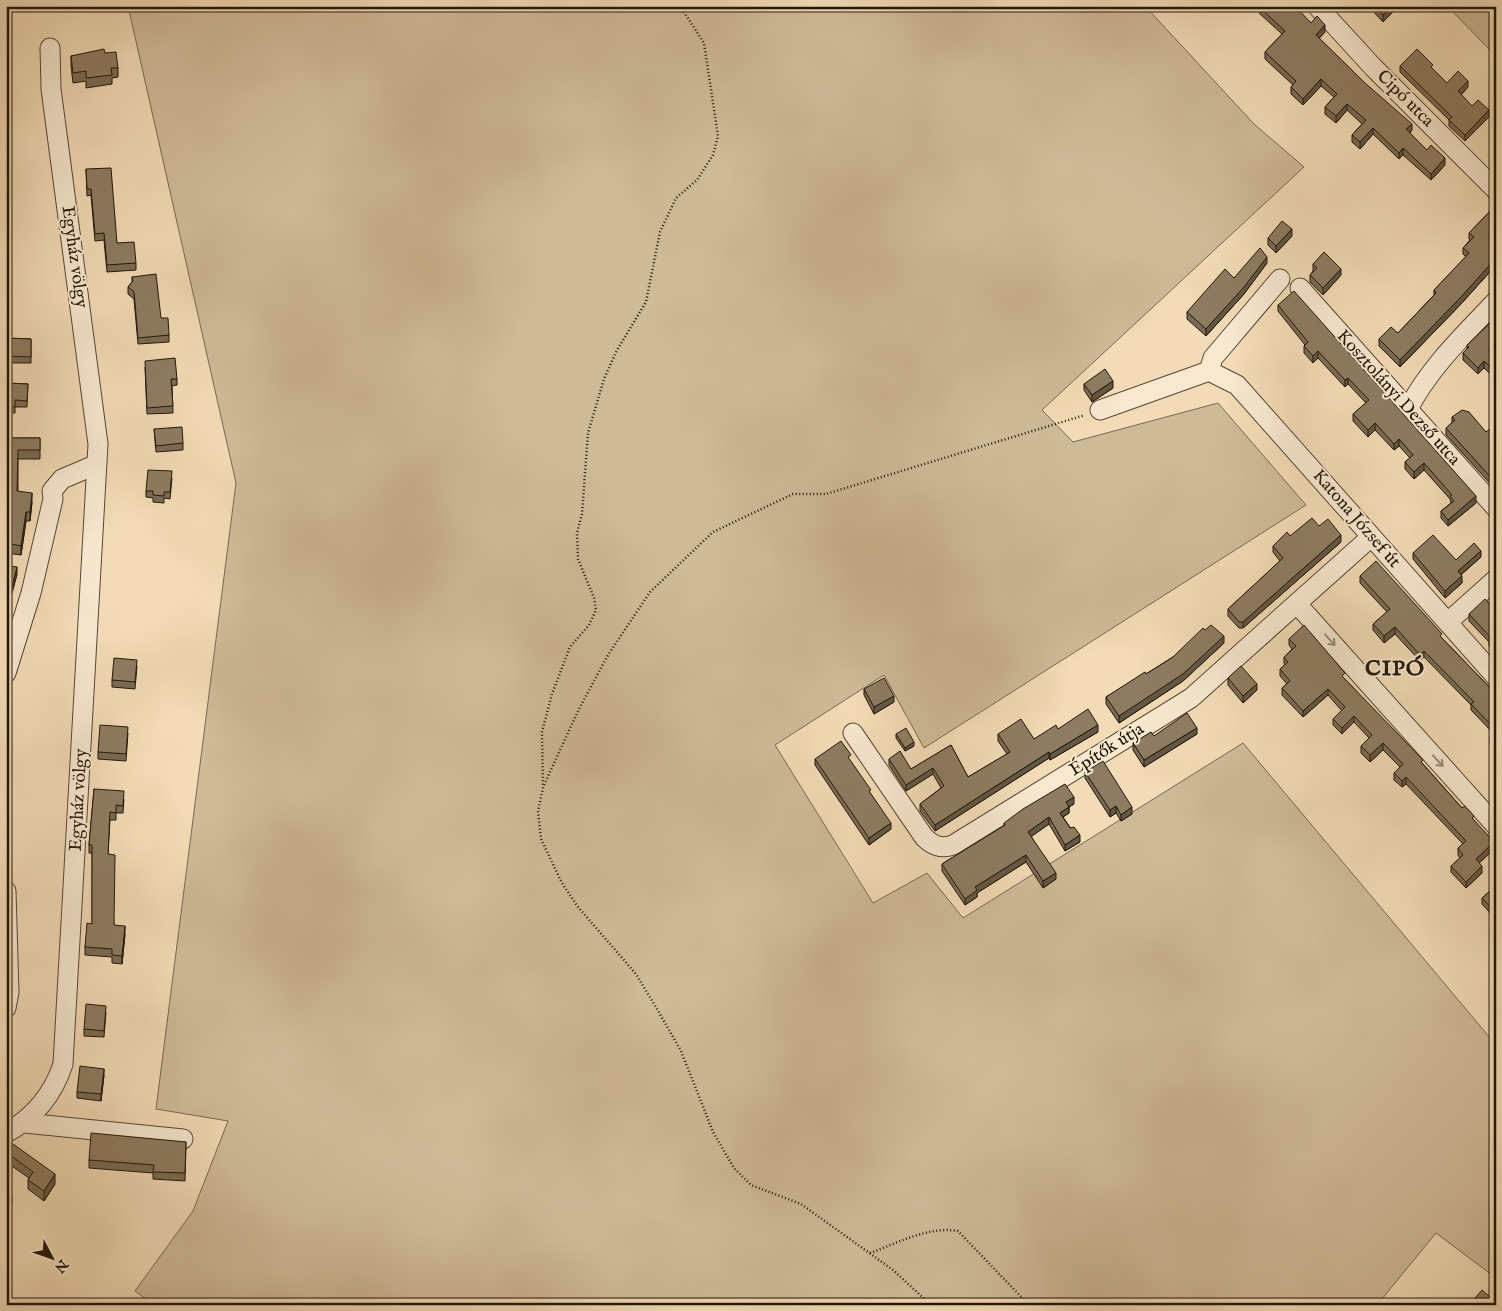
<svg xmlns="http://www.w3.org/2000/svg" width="1502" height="1311" viewBox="0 0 1502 1311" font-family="'IM FELL English',serif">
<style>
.green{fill:#cfba98;stroke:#786850}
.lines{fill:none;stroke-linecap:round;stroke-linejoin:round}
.minor-casing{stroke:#564734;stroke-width:21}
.path{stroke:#221608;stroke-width:2.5;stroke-dasharray:1 2.5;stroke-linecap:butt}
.minor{stroke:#f7e8d0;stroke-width:19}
.wall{fill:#7a6b54;stroke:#221608}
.shaded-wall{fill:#635745;stroke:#221608}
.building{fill:#8e7c62;stroke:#221608}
.oneway{stroke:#978a76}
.labels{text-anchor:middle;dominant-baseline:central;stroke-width:4;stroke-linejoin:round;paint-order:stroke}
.street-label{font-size:18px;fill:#221608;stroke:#f7e8d0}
.district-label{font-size:22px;font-weight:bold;letter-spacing:1px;fill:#221608;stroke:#f7e8d0}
</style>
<rect width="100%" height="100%" fill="#f2dbb6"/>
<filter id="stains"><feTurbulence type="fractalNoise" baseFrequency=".004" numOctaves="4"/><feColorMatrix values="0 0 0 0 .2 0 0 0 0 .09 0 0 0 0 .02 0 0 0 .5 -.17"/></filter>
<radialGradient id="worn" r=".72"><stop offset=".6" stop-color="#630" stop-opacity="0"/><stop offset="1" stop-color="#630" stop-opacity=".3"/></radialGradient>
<path class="green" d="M128,6h1017l109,118 50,43 -262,243 31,32 145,-39 88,102 -382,243 -40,-73 -109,70 98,158 54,-30 36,45 280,-175 253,302v233l-60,-45 -59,72h-1223l-19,-14 58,-80 35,-90 -72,-12 80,-626z
M1447,6h49v50z"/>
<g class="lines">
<defs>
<path id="minor" d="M1317,6l56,61 123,123
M1300,288l196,220
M1209,371l28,14 259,292
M1408,409c22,-42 56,-74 88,-108
M1100,410l109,-39 4,-13 67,-79
M1297,604l199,222
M1448,622l48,-43
M6,673l25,-80 22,-94 -1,-8 10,-12 33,-14
M853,733l71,104c9,9 17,12 29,8l238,-147 180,-161
M6,891l3,101 -3,16
M25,1123l158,16
M6,1133c29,-16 47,-38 57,-69l35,-620 -47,-355 -1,-41"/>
</defs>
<use href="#minor" class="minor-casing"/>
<path class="path" d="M680,6l24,37 14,93 -5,19 -16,25 -21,18 -16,34 -14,70 -29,48 -13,29 -16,54 -6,81 -5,19 1,26 16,39 2,12 -7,15 -19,22 -18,47 -10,38 1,56 -5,23 3,28 21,44 16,24 58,67 21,35 24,42 32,81 21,36 17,17 50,19 92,66 38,35
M544,785l35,-76 29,-54 42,-63 63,-60 80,-38h33l259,-79
M870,1253c28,-10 58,-27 88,-22l71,74"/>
<use href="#minor" class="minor"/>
</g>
<path class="wall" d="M1368,6h31l-16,16z
M1259,7l52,16 14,9 -6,6 93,92 -2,3 17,17 18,15 -14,15 -28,-25 -4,4 -26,-25 -13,15 -8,-7v-7l10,-11 -15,-14 -11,13 -11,-9v-7l9,-10 -13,-11 -18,19 -12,-11v-7l2,-2 -28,-26v-7l17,-18 -23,-21z
M105,53l13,15v9l-6,1v6l-26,4v-7l-13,2 -2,-17v-10z
M1400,66l33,3 14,14 21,4 -7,8 11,11 17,11 -24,24 -16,-15v-6l-49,-48z
M86,169l31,74 19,20v7l-29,2 -3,-32 -9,1 -4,-46 -4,1z
M1496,205v60l-35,39 -61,63 -21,-21v-7l19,-6 36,-38v-5l32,-33 -3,-3v-6l7,-8 -1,-1v-6z
M1292,236l-16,17 -8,-8v-7z
M1267,263l-23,31 -38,42 -19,-17v-7l47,-34z
M1313,264l28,11 -18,20 -13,-13v-7l3,-4z
M132,277l29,41 8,17v7l-31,2 -4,-45 -6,-5v-7l4,-5z
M1278,305l198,198 -28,23 -7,-8v-7l10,-8 -1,-4 -26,-29 -10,9 -9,-10v-7l5,-4 -11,-12 -5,4 -19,-20 -7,7 -15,-16v-7l13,-11 -18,-19 -3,3 -27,-29 -5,5 -9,-10v-7l1,-1 -27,-34z
M1496,317v32l-4,4 4,4v22l-12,-11 -6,6 -15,-14v-7l4,-4v-4z
M6,338l25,1v24h-25z
M145,367l32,12v6l-5,1 1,27 -26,1z
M6,383l22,1 -1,23h-12v6h-9z
M1084,384l29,4 -21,14 -8,-12z
M1452,417l34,15 10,-2v60l-50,-55v-7l6,-5z
M154,429l29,14v7l-27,2z
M6,438h34v21h-22v32l14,11 -2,19h-4l-5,34 -15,-2z
M172,478l-2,21 -6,-1v5l-11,-1v-4l-7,-1v-6z
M1319,526l22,16 -98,86h-4l-11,-12v-7l52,-48 -7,-9v-6l17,-10z
M1413,553l43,7 25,-3 -20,18 1,8 -17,15 -32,-39z
M6,565l11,9 -5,19 -6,-1z
M1360,576l82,62 54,56v55l-6,-5v-7l4,-3 -23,-24v-5l-47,-48 -4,4 -25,-27 -11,9 -11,-13v-6l14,-12 -27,-29z
M1496,611v42l-7,-7v-4l-20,-21v-7z
M1205,630l19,13 -41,38 -64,42 -13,-19v-7l40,-23 27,-17z
M1289,639l56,40 78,85 39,44 12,12 20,29 -15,14 3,10 -16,15 -15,-16v-6l9,-8 -2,-3v-7l5,-4 -57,-60 -4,3 -8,-7v-7l6,-6 -17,-17 -13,12 -9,-9v-7l8,-8 -15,-16 -12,12 -9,-9v-6l9,-8 -14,-16 -25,22 -21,-22v-7l5,-4 -7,-8v-7l5,-4 -1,-2v-6l8,-8 -3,-4z
M137,666l-2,23 -23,-2v-7z
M1228,678l29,12 -14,13 -15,-18z
M864,689l30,13 -20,12 -10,-19z
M1058,729l40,3 -48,28 -1,-2 -114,73 -15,-20v-7l21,-16 -8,-14 -27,17 -17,-26v-6l22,10 40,-24 17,32 39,-23 -9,-13v-7l36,5z
M128,733l-2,28 -28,-2v-7z
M896,734l18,12 -9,5 -9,-13z
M1197,734l-53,33 -11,-17v-7l21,-7z
M815,759l56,35 20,35 -22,16 -54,-80z
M1085,772l47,42 -11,7 -5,-8 -6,4 -25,-39z
M94,789l30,10 -1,14h-7v7h-6l-2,34 6,71 11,9 -3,30 -10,-1v-6l-27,-2v-8l7,-23v-71h-3v-8z
M1074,804l-5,3v6l-6,4 17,25 -15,9 -16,-27 -18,12 25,43 -13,9 -17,-26 -49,31v4l-12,8 -23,-34v-7l62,-38v-3z
M1496,871v12l-3,-3v-7z
M1496,886v24l-5,4 -9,-10v-6z
M106,1012l-2,25 -20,-1v-7z
M104,1075l-3,26 -24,-3v-6z
M6,1139l49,45 -11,17 -16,-12v-9l1,-2 -23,-16z
M186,1142l-1,39 -32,-2v-6l-64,-5v-8z"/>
<path class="shaded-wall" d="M1392,6h7l-16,16v-7z
M1325,25v7l-9,10v-7z
M1321,79v7l-18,19v-6z
M1468,81v6l-10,11v-7z
M1347,104v6l-11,13v-7z
M1489,110v7l-24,24v-6z
M1412,124v6l-6,6v-7z
M1373,128v6l-13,15v-7z
M1403,148v7l-4,4v-6z
M1445,158v7l-14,15v-6z
M1292,229v7l-16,17v-7z
M1267,257v6l-23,31 -38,42v-7z
M1496,258v7l-35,39 -61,63v-7z
M1341,269v6l-18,20v-7z
M1496,343v6l-7,7v-6z
M1318,351v7l-5,5v-7z
M1484,361v7l-6,6v-6z
M1348,378v6l-3,3v-7z
M1113,381v7l-21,14v-7z
M1375,423v7l-7,7v-7z
M1399,439v7l-5,4v-6z
M1424,463v7l-10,9v-7z
M32,493v9l-2,19v-9z
M1476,496v7l-28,23v-6z
M26,512v9l-5,34v-9z
M1341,535v7l-98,86v-6z
M1481,551v6l-23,20v-6z
M17,567v7l-5,19v-6z
M1462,576v7l-17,15v-7z
M1395,627v7l-11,9v-7z
M1224,636v7l-41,38 -64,42v-7z
M1424,651v6l-4,4v-6z
M1257,684v6l-14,13v-7z
M1328,689v6l-25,22v-6z
M894,696v6l-20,12v-7z
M1354,716v6l-12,12v-6z
M1098,725v7l-48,28v-6z
M1197,728v6l-53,33v-7z
M914,742v4l-9,5v-3z
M1383,743v7l-13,12v-7z
M1049,752v6l-114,73v-6z
M933,768v6l-27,17v-6z
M1406,777v7l-4,3v-6z
M1074,797v7l-8,5v-7z
M1116,806v7l-6,4v-7z
M1069,807v6l-9,6v-6z
M1132,807v7l-11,7v-6z
M1049,817v7l-21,15v-7z
M891,823v6l-22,16v-7z
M1080,835v7l-15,9v-6z
M1494,842v7l-18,17v-7z
M1026,855v7l-49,31v4l-12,8v-6l10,-12z
M1482,866v7l-16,15v-6z
M1056,873v6l-13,9v-7z
M1496,904v6l-5,4v-6z
M125,926v8l-3,30v-8z
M104,1069v6l-3,26v-7z
M55,1174v10l-11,17v-10z
M12,1196v6l-6,9v-7z"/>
<path class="building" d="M1259,6h36l16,17 6,-7 8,9 -9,10 49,48 47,41 -6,5 21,21 4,-5 14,13 -14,16 -28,-26 -4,5 -26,-25 -13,14 -8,-7 14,-15 -19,-16 -11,12 -11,-9 12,-13 -16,-15 -18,20 -12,-12 5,-6 -31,-29 20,-21 -26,-24z
M1374,6h18l-9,9z
M104,49l1,4 11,-1 2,16h-7l1,7 -26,3v-7l-13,2 -2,-17z
M1417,49l16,16 -2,2 16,16 11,-12 10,10 -10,10 14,15 6,-6 11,10 -24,25 -16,-15 3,-3 -52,-51z
M111,168l6,75 17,-1 2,21 -29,2 -3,-32 -9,1 -4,-45h-4l-1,-20z
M1496,205v53l-35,39 -61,63 -21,-21 12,-12 7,6 38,-40 -2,-3 35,-37 -6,-5 11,-11 -5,-4z
M1282,221l10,8 -16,17 -8,-8z
M1260,248l7,9 -23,30 -38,42 -19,-17 38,-43 9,9z
M1324,252l17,17 -18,19 -13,-13 7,-7 -4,-4z
M156,274l5,44h7l1,17 -31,3 -4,-46 -6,-5 5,-6 -1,-4z
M1294,291l182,205 -28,24 -7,-9 13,-10 -4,-5 2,-1 -28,-32 -10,9 -9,-10 8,-7 -14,-16 -5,5 -19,-21 -7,7 -15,-16 16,-14 -21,-22 -3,2 -27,-29 -5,5 -9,-10 4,-4 -30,-37z
M1496,317v26l-7,7 7,7v15l-12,-11 -6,7 -15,-15 6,-6 -2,-2z
M6,338l25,1v18l-25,-1z
M175,358l2,21h-6l2,27 -26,2 -2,-47z
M1105,369l8,12 -21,14 -8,-11z
M6,383l22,1 -1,17 -12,-1v7l-9,-1z
M1462,410l7,2 17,20 6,-5 4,3v53l-50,-55 9,-8 -3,-3z
M182,427l1,16 -27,3 -2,-17z
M6,438h34v12h-22l-1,41 15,2 -2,19h-4l-5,34 -15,-3z
M148,470l24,1 -2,21h-6v4l-11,-1v-4h-7z
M1312,518l7,8 9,-7 13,16 -98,87h-4l-11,-13 55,-51 -10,-12 14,-14 3,4z
M1433,535l23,25 18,-17 7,8 -23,20 4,5 -17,15 -32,-38z
M1376,561l66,73 -2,2 56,58v1l-2,1 2,2v32l-25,-26 3,-2 -50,-51 -4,4 -25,-28 -11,9 -11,-12 17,-15 -30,-33z
M6,565l11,2 -5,20 -6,-2z
M1485,599l11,12v36l-7,-7 2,-2 -22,-24z
M1211,625l13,11 -41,38 -64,42 -13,-19 39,-25 1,2 27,-17 30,-29 2,2z
M1304,625l41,48 -3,3 81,84 -2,2 41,46 3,-2 9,10 -2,2 22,24 -18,17 6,7 -16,16 -15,-16 12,-11 -5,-7 8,-7 -60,-64 -4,4 -8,-8 9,-9 -20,-21 -13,12 -9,-9 11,-11 -18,-19 -12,12 -9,-9 12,-12 -17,-18 -25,22 -21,-23 8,-7 -10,-12 8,-7 -4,-5 12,-11 -7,-7z
M114,658l23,2 -2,22 -23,-2z
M1241,666l16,18 -14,12 -15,-18z
M884,678l10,18 -20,11 -10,-18z
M1088,709l10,16 -48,29 -1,-2 -114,73 -15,-21 24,-18 -11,-18 -27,17 -17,-26 11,-8 11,18 40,-24 17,32 42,-25 -12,-18 23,-15 13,20 22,-14 2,4z
M1187,713l10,15 -53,32 -11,-17 18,-11 3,4z
M100,725l28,2 -2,27 -28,-2z
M906,728l8,14 -9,6 -9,-14z
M1496,732v11l-6,-6z
M841,741l10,14 -3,2 23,33 -2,1 22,32 -22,15 -54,-79z
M1103,761l29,46 -11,8 -5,-9 -6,4 -25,-38z
M1065,784l9,13 -8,5 3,5 -9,6 10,15 4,-1 6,8 -15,10 -16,-28 -21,15 28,41 -13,8 -17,-26 -51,32 2,3 -12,9 -23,-35 63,-39 -1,-2 19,-14z
M94,789l30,2 -1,15 -7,-1v8l-6,-1 -2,42 7,1 -1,70 11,1 -3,30 -10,-1v-6l-27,-2 2,-24 5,1v-79h-3z
M1496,886v18l-5,4 -9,-10z
M86,1004l20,2 -2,25 -20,-2z
M80,1066l24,3 -3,25 -24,-2z
M91,1133l95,9 -1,31 -32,-1 1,-7 -65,-5z
M6,1139l49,35 -11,17 -16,-11 5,-8 -27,-20z
M6,1191l6,5 -6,8z
M1482,1290l14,12v3h-27z"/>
<defs><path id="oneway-shaft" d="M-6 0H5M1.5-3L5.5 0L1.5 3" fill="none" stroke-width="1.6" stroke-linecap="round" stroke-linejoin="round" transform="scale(1.25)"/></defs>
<g class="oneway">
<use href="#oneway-shaft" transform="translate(1330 640) rotate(48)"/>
<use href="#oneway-shaft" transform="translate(1438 761) rotate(48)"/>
</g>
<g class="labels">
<g class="street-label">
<text transform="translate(1405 99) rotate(45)">Cipó utca</text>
<text transform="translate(74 257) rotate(82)">Egyház völgy</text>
<text transform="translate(1398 398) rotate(48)">Kosztolányi Dezső utca</text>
<text transform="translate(1356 519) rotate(49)">Katona József út</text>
<text transform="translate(1107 750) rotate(-32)">Építők útja</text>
<text transform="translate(79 800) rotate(-87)">Egyház völgy</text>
</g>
<g class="district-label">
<text x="1395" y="669">CIPÓ</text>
</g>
</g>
<rect width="1502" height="1311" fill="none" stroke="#f2dbb6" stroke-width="25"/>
<rect x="8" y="8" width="1487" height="1296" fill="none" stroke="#221608" stroke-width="2.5"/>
<rect x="12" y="12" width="1477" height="1286" fill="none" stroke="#221608"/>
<g transform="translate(52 1258) rotate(131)" stroke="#f7e8d0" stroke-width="4" paint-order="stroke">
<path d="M0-4L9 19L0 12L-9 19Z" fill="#221608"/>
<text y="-8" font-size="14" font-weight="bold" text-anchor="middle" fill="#221608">N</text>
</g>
<rect width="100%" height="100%" filter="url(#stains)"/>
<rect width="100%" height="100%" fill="url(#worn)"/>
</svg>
